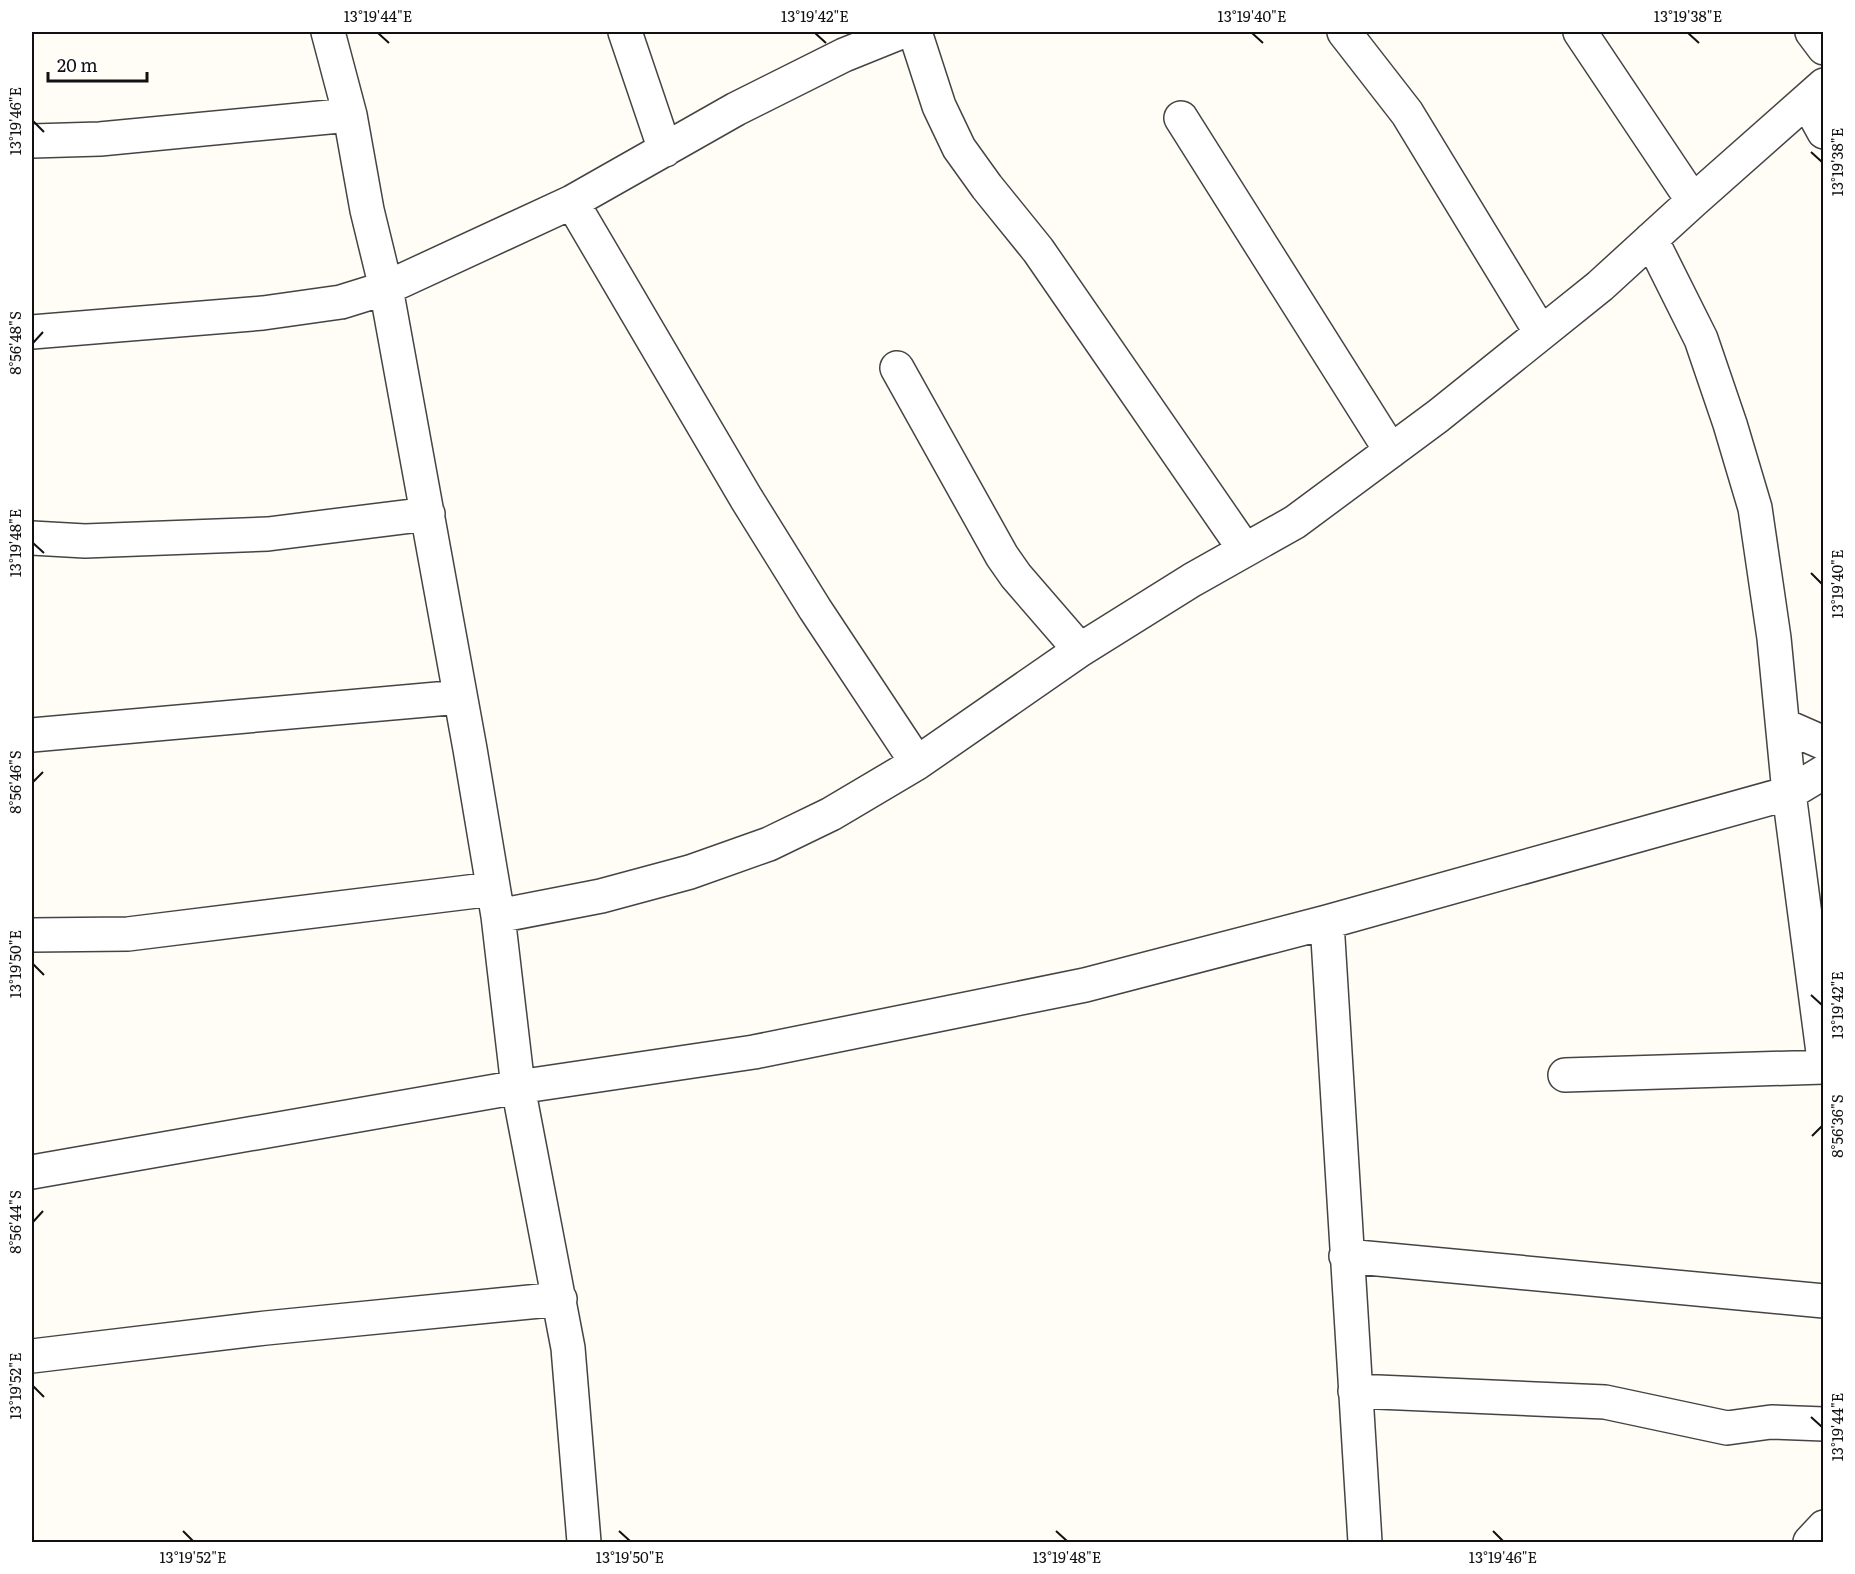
<svg xmlns="http://www.w3.org/2000/svg" width="1855" height="1574" viewBox="0 0 1855 1574" font-family="Literata,serif">
<style>
.lines{fill:none;stroke-linecap:round;stroke-linejoin:round}
.minor-casing{stroke:#444;stroke-width:36}
.minor{stroke:#fff;stroke-width:33}
.ticks{fill:none;stroke:#111;stroke-width:2}
.neatline{fill:none;stroke:#111;stroke-width:2}
.ticks-label{font-size:15px;text-anchor:middle;fill:#111}
</style>
<rect width="100%" height="100%" fill="#fffdf5"/>
<g class="lines">
<defs>
<path id="minor" d="M328,32l22,83 17,95 19,78 84,461 28,167 20,171 50,261 16,194
M625,32l40,118
M915,32l24,74 20,42 28,39 51,63 207,300
M1344,32l63,81 134,220
M1580,32l113,169
M1812,32l12,16
M1807,101l17,31
M1181,118l210,333
M32,141l68,-2 250,-24
M572,202l174,296 69,111 102,154
M1651,239l50,100 29,85 25,84 19,130 15,155 35,267
M32,332l231,-19 78,-11 45,-14 186,-86 164,-93 108,-54 57,-23
M897,368l105,188 14,20 64,74
M32,538l53,3 183,-7 160,-20
M1783,725l41,18
M32,735l428,-38
M498,916l103,-20 89,-24 79,-28 62,-30 86,-51 163,-113 112,-70 103,-58 143,-106 162,-130 93,-85 131,-116
M1327,922l38,620
M32,935l96,-1 365,-45
M1565,1075l259,-8
M32,1172l486,-85 236,-35 331,-67 242,-63 462,-129 35,-21
M1346,1256l478,45
M32,1356l234,-28 294,-29
M1355,1391l250,11 122,26 44,-6 53,2
M1810,1542l14,-15"/>
</defs>
<use href="#minor" class="minor-casing"/>
<use href="#minor" class="minor"/>
</g>
<path class="ticks" d="M378,33l11,10M815,33l11,10M1252,33l11,10M1688,33l11,10M33,121l11,11M1811,152l11,10M33,343l10,-11M33,543l11,10M1811,573l11,11M33,782l10,-10M33,964l11,11M1811,995l11,10M1812,1136l10,-10M33,1222l10,-11M33,1386l11,11M1811,1417l11,10M183,1531l10,10M619,1531l11,10M1056,1531l11,10M1493,1531l10,10"/>
<rect width="1855" height="1574" fill="none" stroke="#ffffff" stroke-width="66"/>
<path d="M48 72v9h99v-9" fill="none" stroke="#111111" stroke-width="3"/>
<text x="57" y="72" font-size="18" fill="#111111" stroke="#ffffff" stroke-width="4.5" paint-order="stroke">20 m</text>
<rect x="33" y="33" width="1789" height="1508" class="neatline"/>
<g class="ticks-label">
<text x="378" y="22">13°19'44"E</text>
<text x="815" y="22">13°19'42"E</text>
<text x="1252" y="22">13°19'40"E</text>
<text x="1688" y="22">13°19'38"E</text>
<text transform="translate(16 121) rotate(-90)" y="5">13°19'46"E</text>
<text transform="translate(1838 162) rotate(-90)" y="5">13°19'38"E</text>
<text transform="translate(16 343) rotate(-90)" y="5">8°56'48"S</text>
<text transform="translate(16 543) rotate(-90)" y="5">13°19'48"E</text>
<text transform="translate(1838 584) rotate(-90)" y="5">13°19'40"E</text>
<text transform="translate(16 782) rotate(-90)" y="5">8°56'46"S</text>
<text transform="translate(16 964) rotate(-90)" y="5">13°19'50"E</text>
<text transform="translate(1838 1005) rotate(-90)" y="5">13°19'42"E</text>
<text transform="translate(1838 1126) rotate(-90)" y="5">8°56'36"S</text>
<text transform="translate(16 1222) rotate(-90)" y="5">8°56'44"S</text>
<text transform="translate(16 1386) rotate(-90)" y="5">13°19'52"E</text>
<text transform="translate(1838 1427) rotate(-90)" y="5">13°19'44"E</text>
<text x="193" y="1563">13°19'52"E</text>
<text x="630" y="1563">13°19'50"E</text>
<text x="1067" y="1563">13°19'48"E</text>
<text x="1503" y="1563">13°19'46"E</text>
</g>
</svg>
